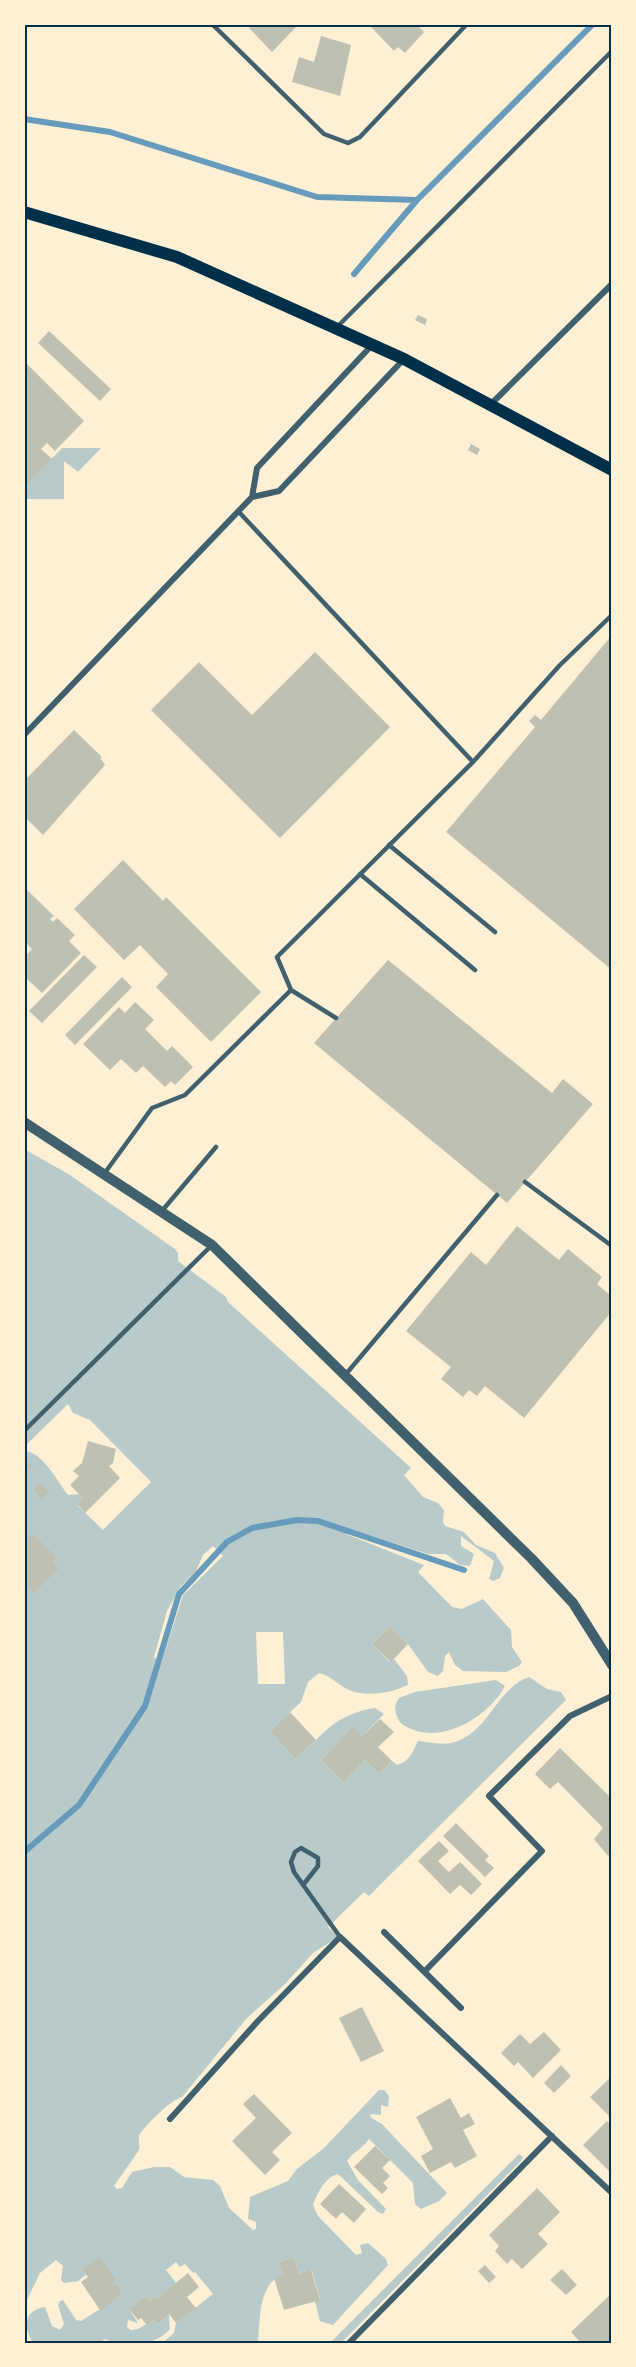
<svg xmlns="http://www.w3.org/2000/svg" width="636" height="2367" viewBox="0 0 636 2367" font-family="'Asap Condensed',sans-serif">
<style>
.green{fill:#b9caca;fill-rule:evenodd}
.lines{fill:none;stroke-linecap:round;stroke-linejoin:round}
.stream{stroke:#669bbc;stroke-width:6}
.building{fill:#bec0b2}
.service{stroke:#3f606c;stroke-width:4.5}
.minor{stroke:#3f606c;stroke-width:6}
.tertiary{stroke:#3f606c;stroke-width:10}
.secondary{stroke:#003049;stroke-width:12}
.neatline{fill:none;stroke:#003049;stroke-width:2}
</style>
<rect width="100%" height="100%" fill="#fdf0d5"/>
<path class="green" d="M62,448h39l-23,24 -14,-11v38h-40v-11z
M24,1149l46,26 105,74 3,4v8l48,36 2,5 183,166 -7,7 19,22 15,6 6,7 -1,12 2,4 19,6 12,13 19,8 9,15 -4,10 -7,3 -4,-2 5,-18 -33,-25v10l13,8 -4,12 -10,-1 -14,-11h-18l-78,-25 -4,5 78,31 -6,7 34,35 10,2 21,-10 28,31 1,17 10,15 -3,4 -13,6 -43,-1 -8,-6 -6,-13 -4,4 -2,15 -5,5 -10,-4 -20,-28 -18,-18 -18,18 18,18 4,-3 13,17 1,9c-17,8 -43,13 -61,4 -10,-5 -16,-13 -28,-16l-11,9 -7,20 -31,29 25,28c29,-24 39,-45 80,-51l9,6 -22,22 -9,-8 -32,32 22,22 22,-22 14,14 13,-13 5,4c12,-3 16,-13 21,-24 10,1 23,4 33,2 38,-9 45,-55 78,-66l18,12 14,3 5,8 -197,196 -5,-4 -36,35 9,9 -2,3 -22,14 -28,31 -38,34 -65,79c-10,2 -39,30 -43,39 -1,5 1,9 0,14l-25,36 3,3 5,-1 10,-16 22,-5h16l14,10 29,3 7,6 9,22 24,22 3,-1v-7l-8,-3 2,-22 38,-16 9,-12 27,-21 55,-58h5l5,6 -1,11 -7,-2v10l-10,-1 -1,3 12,7 65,69 -8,8 -18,8 -6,-5 -2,-21 -44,-44c-8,11 -16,13 -22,22l11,19 28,29 -3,5 -5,-2 -40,-38c-13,3 -21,20 -25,31l5,11 38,39 6,-2 -2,-8 8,-2 18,16 2,6 -55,60 -13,-4 -5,-20 5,-2 -8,-28 -13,3 -5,-17 -15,5 4,13c-25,8 -23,46 -25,68h-96l12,-10 2,-10 37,-29 -18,-22 -2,1 -8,-9 -5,3 -4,-5 -10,8 10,13 -20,16 -2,-2 -4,4 -5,-5 -16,13 9,14 -10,-3 -1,7 4,3 7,-1 15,-9 4,4 12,-10 1,15c-15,18 -44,18 -66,10l-2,4h-69c-10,-16 -10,-32 12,-36l7,19 8,4 4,-6 -6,-19 2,-4 3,-1 13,20 5,1 38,-24 2,-7 -8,-7 3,-2 -33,-12 3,6 -8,6 -14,2 -3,-3 2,-14 -7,-6 -16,13 -16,33v-855c18,0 34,31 44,44l11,-1 4,4 -6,7 26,25 48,-48 -61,-62 -17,-7 -5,-9 -44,43zM213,1546l10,10 -40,39 -22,69 -7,-7 13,-46 13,-24 16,-16 7,-16zM256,1632h27l2,52h-27z
M496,1680l9,6c-15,29 -59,56 -91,44 -8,-3 -15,-6 -17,-14 -3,-7 -2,-12 2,-18l16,-6z
M519,2154l4,3 -2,4 -180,182h-11z"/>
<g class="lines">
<path class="stream" d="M24,119l86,13 207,65 100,3 176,-176
M354,274l63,-74
M24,1852l55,-47 66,-99 34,-112 48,-52 25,-14 45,-8 21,1 146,49"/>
</g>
<path class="building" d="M255,24h44l-27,28 -23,-24z
M373,24h49l-3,3 5,5 -19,21 -7,-6 -4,4 -23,-24z
M321,36l30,9 -11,51 -48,-14 7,-25 15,5z
M418,315l9,4 -2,6 -10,-5z
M49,331l62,58 -11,12 -62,-58z
M24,361l60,60 -29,30 -8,-8 -6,6 11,10 -28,29z
M471,444l9,5 -3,6 -9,-5z
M612,635v335l-166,-138 89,-105 -6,-6 6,-6 6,5z
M315,652l75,75 -110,111 -129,-128 48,-48 53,53z
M74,730l28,27 -2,1 5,7 -62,70 -19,-19v-35z
M123,860l40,41 3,-4 95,95 -50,50 -55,-55 12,-13 -28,-29 -16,15 -50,-51z
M25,888l29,28 -4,3 3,3 4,-4 18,17 -6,6 12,12 -39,40 -18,-17 2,-5 -2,-13 8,-9 -8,-8z
M84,955l13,12 -55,56 -13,-12z
M388,960l164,133 11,-14 30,25 -86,99 -193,-160z
M122,977l10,10 -57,58 -10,-10z
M135,1002l19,18 -9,9 22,22 5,-5 21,21 -18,18 -4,-4 -6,6 -22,-21 -7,7 -15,-14 -11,11 -27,-26 36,-37 6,6z
M517,1226l42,34 9,-11 34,28 -5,7 15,13v14l-88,107 -39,-32 -8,10 -8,-6 -6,7 -22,-18 10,-12 -45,-36 65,-79 15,13z
M88,1441l28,8 -3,14 -4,3 11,12 -35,35 -8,-9 6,-6 -13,-13 9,-9 -6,-5 9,-8z
M26,1461l7,5 -6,7 -3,-2z
M40,1483l9,9 -7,7 -9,-9z
M33,1534l23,23 -4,5 7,6 -25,25 -10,-10v-43z
M390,1626l18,18 -17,18 -19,-18z
M290,1712l26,28 -21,19 -25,-28z
M380,1719l14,13 -16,15 14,14 -13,13 -14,-14 -22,22 -22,-22 32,-33 9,9z
M560,1748l52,51v52l-4,5 -14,-17 9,-11 -45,-46 -8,7 -15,-15z
M456,1823l33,33 -4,4 9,8 -9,9 -42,-41z
M439,1841l10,10 -11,10 11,11 11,-10 22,22 -11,11 -11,-10 -10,9 -32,-33z
M362,2007l22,44 -23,11 -22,-44z
M544,2032l17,18 -28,28 -15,-16 -4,4 -13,-13 19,-19 10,10z
M561,2065l10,11 -17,17 -10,-10z
M612,2076v43l-22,-22z
M254,2094l38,39 -20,19 8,8 -15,15 -33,-34 24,-23 -13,-14z
M450,2098l11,20 8,-5 6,11 -12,6 14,26 -22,12 -4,-6 -21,11 -9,-17 12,-7 -17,-32z
M607,2121l5,5v48l-29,-29z
M375,2146l15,14 -8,8 8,8 -7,7 5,5 -6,6 -28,-27z
M339,2184l27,25 -12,14 -12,-11 -6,7 -16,-15z
M537,2188l23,24 -22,22 10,10 -26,25 -10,-10 -5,5 -12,-13 4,-5 -10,-11z
M100,2257l16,24 -3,2 6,3 2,6 -2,5 -19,13 -19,-28 7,-5 -6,-8z
M294,2257l5,17 12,-4 9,30 -36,10 -10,-32 9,-3 -4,-13z
M485,2265l11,12 -7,6 -11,-12z
M562,2269l15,16 -11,10 -16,-15z
M188,2273l11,14 -12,10 9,11 -20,15 -7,-9 -12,10 -4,-4 -6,5 -6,-7 -3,2 -9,-11 16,-13 5,5 4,-4 2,2z
M612,2293v45l-6,5h-25l-10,-11z"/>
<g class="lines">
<path class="service" d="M212,24l112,110 24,9 12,-6 107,-113
M337,327l275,-276
M238,511l235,251
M389,845l106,87
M360,874l115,96
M291,990l45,28
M104,1174l48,-66 33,-13 106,-105 -14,-33 196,-195 87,-97 52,-50
M525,1182l87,64
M161,1212l55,-65
M346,1374l151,-179
M24,1431l188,-186
M303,1885l15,-19v-8l-17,-10 -6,4 -4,10 3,10 46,65"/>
<path class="minor" d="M491,404l121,-120
M252,497l27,-6 125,-132
M24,735l228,-238 5,-29 115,-123
M384,1932l77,76
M425,1971l117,-120 -53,-55 81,-80 42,-20
M170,2119l88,-98 82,-84 272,256
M349,2343l203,-207"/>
<path class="tertiary" d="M24,1122l188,123 319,313 42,45 39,62"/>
<path class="secondary" d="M24,212l153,45 227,102 208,111"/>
</g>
<rect width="636" height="2367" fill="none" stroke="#fdf0d5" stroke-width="51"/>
<rect x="26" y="26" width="584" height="2316" class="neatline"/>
</svg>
